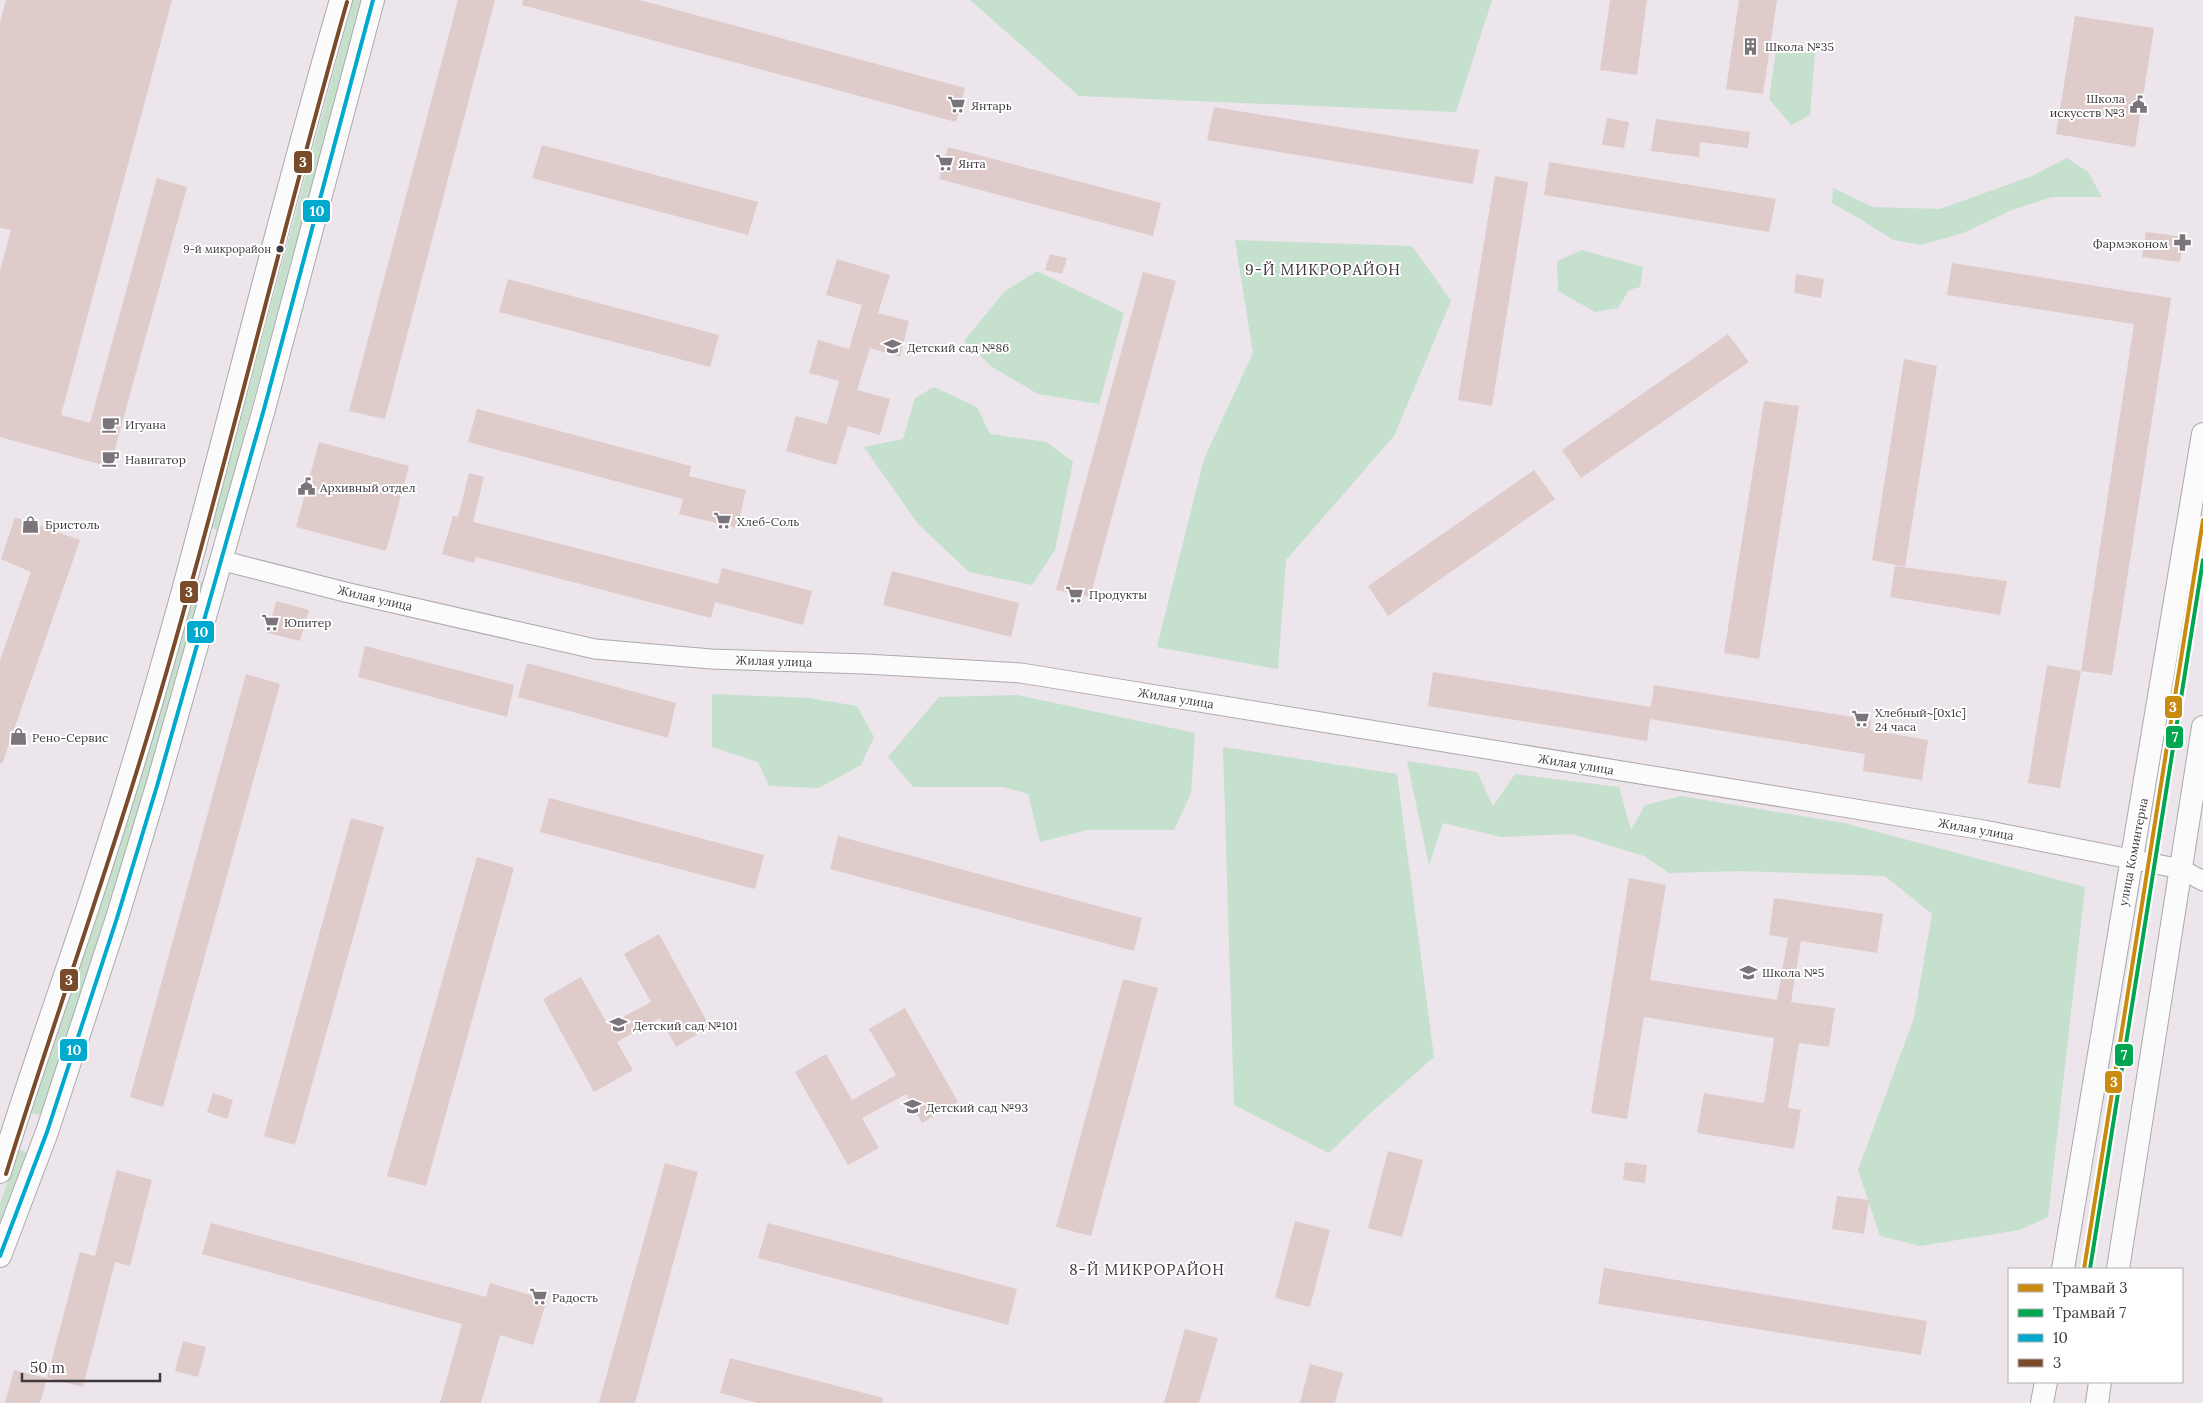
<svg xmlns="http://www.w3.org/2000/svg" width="2203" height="1403" viewBox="0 0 2203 1403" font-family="Lora,serif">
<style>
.green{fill:#c5e0cd}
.building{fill:#dfccca}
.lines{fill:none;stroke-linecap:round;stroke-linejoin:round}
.minor-casing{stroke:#ada8ac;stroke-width:21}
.tertiary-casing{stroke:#ada8ac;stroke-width:24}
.minor{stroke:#fcfbfc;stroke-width:19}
.tertiary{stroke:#fcfbfc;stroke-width:22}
.bus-1-casing{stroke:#fff;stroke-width:8}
.bus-2-casing{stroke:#fff;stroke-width:8}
.bus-1{stroke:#00a9ce;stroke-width:4}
.bus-2{stroke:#7a4b2a;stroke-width:4}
.tram-1-casing{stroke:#fff;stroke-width:8}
.tram-2-casing{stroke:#fff;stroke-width:8}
.tram-1{stroke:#c98b10;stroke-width:4}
.tram-2{stroke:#00a651;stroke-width:4}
.bus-dot{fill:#3e393e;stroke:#fff;stroke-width:2}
.labels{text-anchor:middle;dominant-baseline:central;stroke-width:4;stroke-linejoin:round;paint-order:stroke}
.bus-label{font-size:11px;fill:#3e393e;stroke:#fff;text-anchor:end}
.poi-label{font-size:12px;fill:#3e393e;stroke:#fff;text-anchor:start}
.street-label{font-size:12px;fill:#3e393e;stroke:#fff}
.quarter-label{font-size:15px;letter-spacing:1px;fill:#3c323b;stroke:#fff}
.line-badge{stroke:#fff;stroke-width:2}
.badge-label{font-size:14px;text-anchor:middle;font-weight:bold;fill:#fff}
</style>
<rect width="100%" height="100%" fill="#ece5eb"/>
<path class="green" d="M353,0h9l-144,531 -7,-4z
M970,0h522l-36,112 -377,-16z
M1791,48l24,4 -5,63 -19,10 -22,-26 7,-49z
M2067,158l21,14 14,25h-50l-40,13 -49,23 -42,12 -28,-5 -33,-21 -28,-16 1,-15 40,19 67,2 92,-33z
M1235,240l177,6 39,55 -57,135 -108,124 -8,109 -121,-22 47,-188 49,-106z
M1582,250l61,17 -3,20 -11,3 -11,18 -23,4 -37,-21 -1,-30z
M1037,271l87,42 -25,91 -61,-10 -46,-27 -28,-26 41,-50z
M934,387l43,20 13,27 57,8 26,20 -18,88 -23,35 -63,-13 -51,-48 -54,-77 39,-8 12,-41z
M196,579l7,4 -60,213 -101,320 -11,-3 77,-232z
M712,694l97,4 48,8 17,31 -13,28 -42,23 -50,-2 -11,-24 -46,-15z
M1017,695l178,38 -4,60 -17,37h-87l-47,12 -12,-48 -24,-7h-91l-25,-30 51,-60z
M1223,747l174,27 37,283 -67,59 -38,37 -95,-48z
M1407,761l70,11 16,34 22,-32 104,13 12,43 14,-25 36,-9 163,27 241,64 -37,330 -29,13 -99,16 -40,-10 -22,-66 56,-152 18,-104 -47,-38 -145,-5 -71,2 -25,-17 -72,-22 -71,3 -58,-14 -14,42z
M19,1149l9,4 -28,74v-23z"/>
<path class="building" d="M6,0h166l-111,415 29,8 67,-245 30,9 -77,280 -110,-30v-166l11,-41 -11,-2v-205z
M458,0h37l-110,419 -36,-8z
M523,0h117l325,88 -9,34 -434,-117z
M1610,0h37l-10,75 -37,-5z
M1739,0h38l-14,94 -37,-5z
M2075,16l79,12 -19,119 -79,-13z
M1214,107l265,43 -6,34 -266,-44z
M1607,118l22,4 -5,26 -22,-3z
M1656,119l94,13 -2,16 -48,-6 -1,15 -48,-6z
M542,145l216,57 -10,33 -216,-57z
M948,147l213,56 -8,33 -214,-57z
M1549,162l227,37 -7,33 -225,-37z
M1495,176l33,6 -36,224 -34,-6z
M2146,232l38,5 -4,25 -38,-5z
M1050,254l17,4 -5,16 -17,-4z
M837,259l53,16 -12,38 31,8 -9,36 -30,-9 -13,42 33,9 -10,36 -32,-9 -12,39 -50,-14 10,-35 31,8 12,-43 -30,-8 9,-33 31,9 13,-44 -36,-10z
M1952,263l219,35 -59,377 -31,-4 53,-347 -187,-29z
M1143,272l33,9 -86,316 -34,-7z
M1796,274l28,5 -3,19 -27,-5z
M508,279l211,56 -9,32 -211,-55z
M1728,334l21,28 -168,116 -19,-28z
M1904,359l33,7 -32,201 -33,-7z
M1764,401l35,5 -40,253 -35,-6z
M477,409l214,57 -2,10 57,14 -9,38 -58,-14 4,-15 -215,-57z
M319,442l90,24 -23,85 -90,-24z
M1534,470l21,29 -167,117 -20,-30z
M469,473l15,4 -11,45 245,62 4,-16 90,23 -9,34 -88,-23 -4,16 -235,-61 -2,6 -32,-9 11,-38 5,1z
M15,517l65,23 -78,224 -2,-1v-103l31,-88 -30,-13z
M1895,566l112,15 -7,34 -110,-18z
M892,571l127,32 -8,34 -128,-32z
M276,601l33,9 -9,31 -32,-8z
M365,646l149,39 -7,32 -149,-40z
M527,663l149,40 -8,35 -150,-41z
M2047,665l34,6 -21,117 -32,-5z
M1433,672l218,35 3,-22 217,35 -1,10 58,10 -6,40 -59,-9 2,-17 -215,-35 -3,22 -219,-35z
M246,674l34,10 -117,423 -33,-10z
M549,798l215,57 -9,34 -215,-57z
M351,818l33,9 -89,318 -31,-9z
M838,836l304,82 -8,33 -304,-82z
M477,857l37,11 -88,318 -39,-10z
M1629,878l37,7 -16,95 127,20 11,-62 -19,-3 5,-37 109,16 -6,39 -76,-12 -10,61 44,6 -6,39 -30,-4 -11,65 13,2 -7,39 -97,-16 7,-40 60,10 10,-65 -130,-21 -17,102 -36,-6z
M659,934l51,93 -34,20 -16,-29 -43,24 16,28 -39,22 -51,-93 38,-22 27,48 43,-23 -27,-48z
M1123,979l35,9 -67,248 -35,-9z
M905,1008l53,94 -36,21 -16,-29 -44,24 17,30 -31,17 -53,-93 31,-18 26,46 44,-25 -27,-46z
M213,1093l20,7 -6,19 -20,-7z
M1388,1151l35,9 -21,77 -34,-9z
M1625,1162l22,3 -2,18 -22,-3z
M665,1163l33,9 -63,231h-36z
M117,1170l35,10 -22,86 -15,-4 -32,125 -36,-9 33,-126 15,4z
M1837,1196l32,4 -5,34 -32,-5z
M1295,1221l35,9 -20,77 -35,-9z
M211,1223l275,74 4,-14 57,17 -14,45 -33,-10 -19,68h-41l22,-79 -260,-70z
M768,1223l249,66 -9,36 -250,-67z
M1604,1268l323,53 -6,34 -323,-51z
M1185,1329l33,9 -19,65h-35z
M183,1341l23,6 -8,30 -23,-6z
M730,1358l153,40 -1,5h-124l-38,-10z
M1310,1364l33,9 -8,30h-35z
M14,1370l33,8 -7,25h-35z"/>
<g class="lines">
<defs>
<path id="minor" d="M220,560l125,32 250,57 116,10 154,5 156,9 963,157 197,39 22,12"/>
<path id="tertiary" d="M0,1172c27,-88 58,-175 87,-262 34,-103 65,-207 94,-312 54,-199 102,-400 160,-598
M0,1256l47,-124 70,-214 40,-132 107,-377 109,-409
M2063,1269l140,-835
M2118,1269l85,-542
M2042,1403l4,-21
M2097,1403l3,-21"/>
</defs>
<use href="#minor" class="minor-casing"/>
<use href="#tertiary" class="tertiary-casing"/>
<use href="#minor" class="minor"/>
<use href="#tertiary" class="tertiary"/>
<defs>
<path id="bus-1" d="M0,1256l47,-124 70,-214 40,-132 107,-377 109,-409"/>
<path id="bus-2" d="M6,1174c52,-166 111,-330 159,-497 65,-224 118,-451 182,-675"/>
</defs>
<use href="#bus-1" class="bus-1-casing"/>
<use href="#bus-2" class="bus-2-casing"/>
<use href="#bus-1" class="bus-1"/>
<use href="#bus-2" class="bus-2"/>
<defs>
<path id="tram-1" d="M2084,1269l119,-749"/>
<path id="tram-2" d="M2090,1269l113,-709"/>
</defs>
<use href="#tram-1" class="tram-1-casing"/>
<use href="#tram-2" class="tram-2-casing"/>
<use href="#tram-1" class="tram-1"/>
<use href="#tram-2" class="tram-2"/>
</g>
<defs>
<symbol id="building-bare" viewBox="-9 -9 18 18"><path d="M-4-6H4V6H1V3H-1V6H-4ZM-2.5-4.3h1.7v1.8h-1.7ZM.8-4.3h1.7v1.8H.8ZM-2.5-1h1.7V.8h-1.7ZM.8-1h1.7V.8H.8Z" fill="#7b757b" stroke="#fff" stroke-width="2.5" paint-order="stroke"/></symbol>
<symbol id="supermarket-bare" viewBox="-9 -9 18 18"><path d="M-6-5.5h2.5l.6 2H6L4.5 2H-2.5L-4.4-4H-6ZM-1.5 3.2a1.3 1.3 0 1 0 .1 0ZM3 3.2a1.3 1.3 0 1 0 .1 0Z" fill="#7b757b" stroke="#fff" stroke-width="2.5" paint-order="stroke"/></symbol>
<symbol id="civic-bare" viewBox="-9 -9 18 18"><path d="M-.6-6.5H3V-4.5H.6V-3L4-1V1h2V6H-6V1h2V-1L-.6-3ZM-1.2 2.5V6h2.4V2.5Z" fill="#7b757b" stroke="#fff" stroke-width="2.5" paint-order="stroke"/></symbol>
<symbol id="pharmacy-bare" viewBox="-9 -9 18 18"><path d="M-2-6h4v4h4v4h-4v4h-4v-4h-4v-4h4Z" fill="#7b757b" stroke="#fff" stroke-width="2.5" paint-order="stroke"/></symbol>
<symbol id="school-bare" viewBox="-9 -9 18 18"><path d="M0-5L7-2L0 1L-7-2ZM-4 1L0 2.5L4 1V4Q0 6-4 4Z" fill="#7b757b" stroke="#fff" stroke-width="2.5" paint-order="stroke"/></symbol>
<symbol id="cafe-bare" viewBox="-9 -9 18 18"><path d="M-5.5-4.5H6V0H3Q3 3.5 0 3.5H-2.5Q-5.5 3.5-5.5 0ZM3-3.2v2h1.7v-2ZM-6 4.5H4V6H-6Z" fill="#7b757b" stroke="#fff" stroke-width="2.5" paint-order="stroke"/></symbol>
<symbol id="shop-bare" viewBox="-9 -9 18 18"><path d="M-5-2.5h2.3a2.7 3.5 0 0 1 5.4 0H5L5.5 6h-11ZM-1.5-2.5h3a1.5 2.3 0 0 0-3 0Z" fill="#7b757b" stroke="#fff" stroke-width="2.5" paint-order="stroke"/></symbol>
</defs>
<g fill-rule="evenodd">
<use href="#building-bare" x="1738" y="34" width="25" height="25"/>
<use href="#supermarket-bare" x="944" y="92" width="25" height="25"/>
<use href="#civic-bare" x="2126" y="92" width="25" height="25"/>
<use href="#supermarket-bare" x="932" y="150" width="25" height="25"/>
<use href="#pharmacy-bare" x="2170" y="230" width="25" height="25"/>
<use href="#school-bare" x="880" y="334" width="25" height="25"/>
<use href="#cafe-bare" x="98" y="412" width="25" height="25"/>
<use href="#cafe-bare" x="98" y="446" width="25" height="25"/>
<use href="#civic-bare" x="294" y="474" width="25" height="25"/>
<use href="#supermarket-bare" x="710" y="508" width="25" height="25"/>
<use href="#shop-bare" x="18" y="512" width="25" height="25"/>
<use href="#supermarket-bare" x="1062" y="582" width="25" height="25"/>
<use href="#supermarket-bare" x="258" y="610" width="25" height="25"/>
<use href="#supermarket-bare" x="1848" y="706" width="25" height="25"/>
<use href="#shop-bare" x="6" y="724" width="25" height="25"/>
<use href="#school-bare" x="1736" y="960" width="25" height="25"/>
<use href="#school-bare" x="606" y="1012" width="25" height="25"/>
<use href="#school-bare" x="900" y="1094" width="25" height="25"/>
<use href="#supermarket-bare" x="526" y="1284" width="25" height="25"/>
</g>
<circle class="bus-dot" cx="280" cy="249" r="4.5"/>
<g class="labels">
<g class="bus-label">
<text x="271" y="249">9-й микрорайон</text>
</g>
<g class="poi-label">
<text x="1765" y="46">Школа №35</text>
<text x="2125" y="98" text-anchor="end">Школа<tspan x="2125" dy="14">искусств №3</tspan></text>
<text x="971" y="105">Янтарь</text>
<text x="958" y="163">Янта</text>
<text x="2168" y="243" text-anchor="end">Фармэконом</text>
<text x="907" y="347">Детский сад №86</text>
<text x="125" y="424">Игуана</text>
<text x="125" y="459">Навигатор</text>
<text x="320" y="487">Архивный отдел</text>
<text x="737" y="521">Хлеб-Соль</text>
<text x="45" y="524">Бристоль</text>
<text x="1089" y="594">Продукты</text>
<text x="284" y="622">Юпитер</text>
<text x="1875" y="712">Хлебный~[0x1c]<tspan x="1875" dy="14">24 часа</tspan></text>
<text x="32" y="737">Рено-Сервис</text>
<text x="1762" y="972">Школа №5</text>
<text x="633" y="1025">Детский сад №101</text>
<text x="926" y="1107">Детский сад №93</text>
<text x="552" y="1297">Радость</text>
</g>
<g class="street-label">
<text transform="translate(375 598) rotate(13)">Жилая улица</text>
<text transform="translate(774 661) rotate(2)">Жилая улица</text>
<text transform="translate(1176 698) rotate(9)">Жилая улица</text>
<text transform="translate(1576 764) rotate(9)">Жилая улица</text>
<text transform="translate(1976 829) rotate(10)">Жилая улица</text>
<text transform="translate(2133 852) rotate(-79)">улица Коминтерна</text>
</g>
<g class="quarter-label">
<text x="1323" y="269">9-Й МИКРОРАЙОН</text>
<text x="1147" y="1269">8-Й МИКРОРАЙОН</text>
</g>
</g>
<g class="line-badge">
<rect x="293" y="150" width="20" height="24" rx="5" fill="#7a4b2a"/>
<rect x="302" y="199" width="29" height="24" rx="5" fill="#00a9ce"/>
<rect x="179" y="580" width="20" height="24" rx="5" fill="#7a4b2a"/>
<rect x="186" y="620" width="29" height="24" rx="5" fill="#00a9ce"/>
<rect x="2164" y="695" width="19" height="24" rx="5" fill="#c98b10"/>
<rect x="2165" y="725" width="19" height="24" rx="5" fill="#00a651"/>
<rect x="59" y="968" width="20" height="24" rx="5" fill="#7a4b2a"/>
<rect x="59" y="1038" width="29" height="24" rx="5" fill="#00a9ce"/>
<rect x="2114" y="1043" width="20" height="24" rx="5" fill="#00a651"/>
<rect x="2104" y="1070" width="19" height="24" rx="5" fill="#c98b10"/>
</g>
<g class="badge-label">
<text x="303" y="167">3</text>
<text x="317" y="216">10</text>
<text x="189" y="597">3</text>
<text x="201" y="637">10</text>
<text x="2173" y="712">3</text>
<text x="2175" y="742">7</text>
<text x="69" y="985">3</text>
<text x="74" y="1055">10</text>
<text x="2124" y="1060">7</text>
<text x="2114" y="1087">3</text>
</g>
<rect x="2008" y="1268" width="175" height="115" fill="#ffffff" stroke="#b2b0b2"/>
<rect x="2018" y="1284" width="25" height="8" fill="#c98b10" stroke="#b2b0b2"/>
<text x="2053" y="1293" font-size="15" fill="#3e393e">Трамвай 3</text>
<rect x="2018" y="1309" width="25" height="8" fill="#00a651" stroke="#b2b0b2"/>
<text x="2053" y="1318" font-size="15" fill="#3e393e">Трамвай 7</text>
<rect x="2018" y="1334" width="25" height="8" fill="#00a9ce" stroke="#b2b0b2"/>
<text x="2053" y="1343" font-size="15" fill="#3e393e">10</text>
<rect x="2018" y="1359" width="25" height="8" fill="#7a4b2a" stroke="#b2b0b2"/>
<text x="2053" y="1368" font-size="15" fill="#3e393e">3</text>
<path d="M22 1373v8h138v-8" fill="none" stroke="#3e393e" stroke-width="2.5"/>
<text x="30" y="1373" font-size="15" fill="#3e393e" stroke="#ffffff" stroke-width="4" paint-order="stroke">50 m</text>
</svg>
